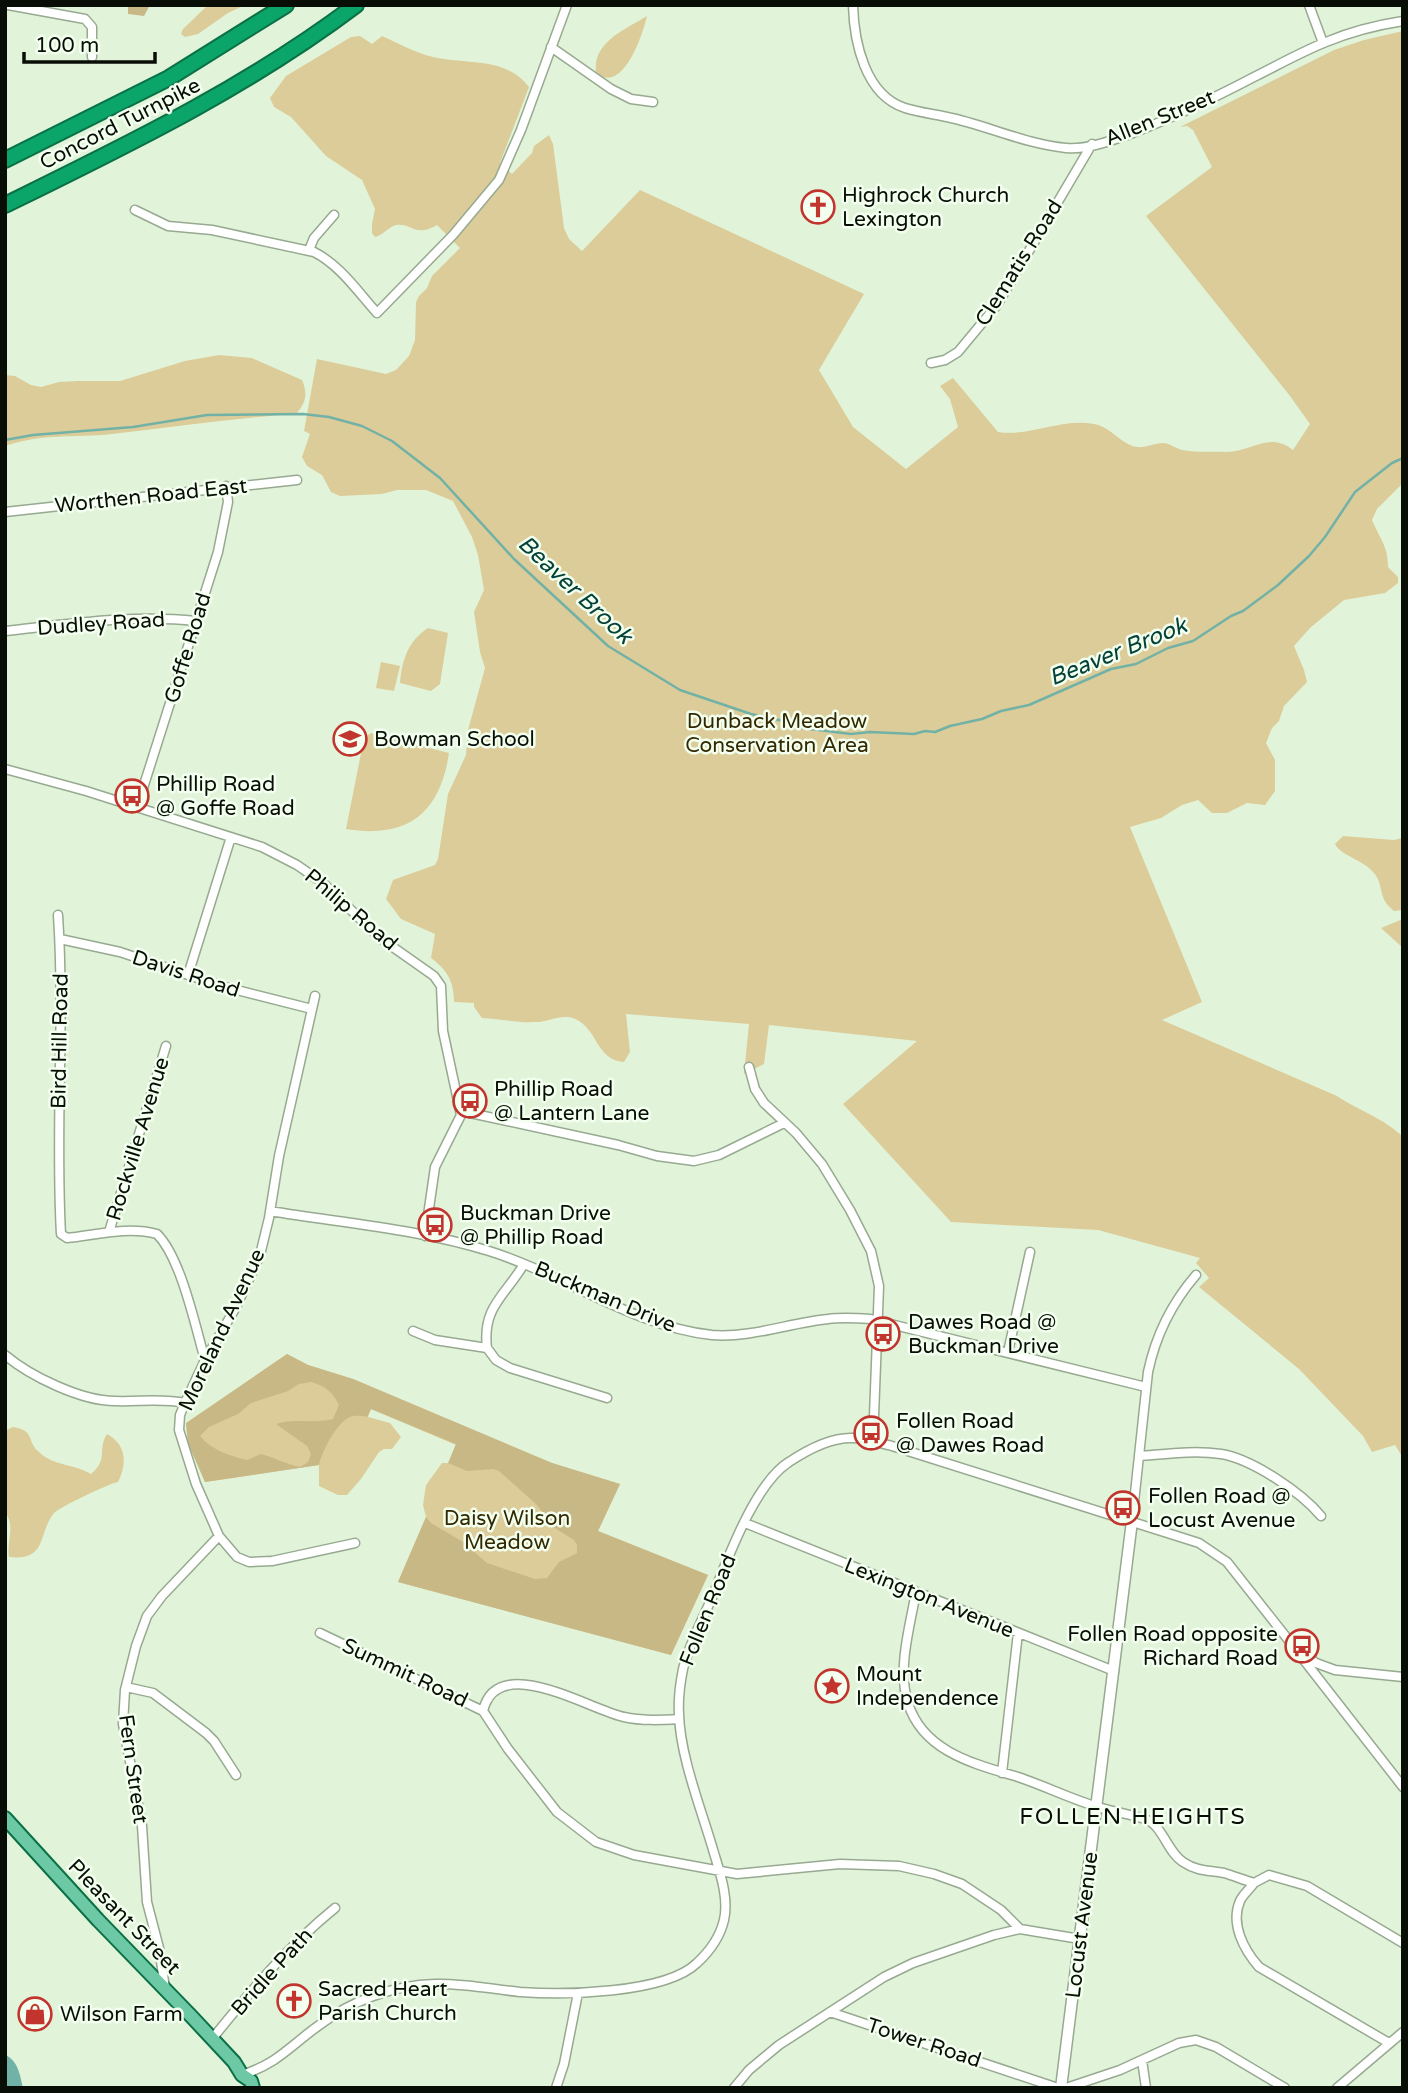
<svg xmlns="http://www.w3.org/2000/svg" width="1408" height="2093" viewBox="0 0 1408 2093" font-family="'Varela Round',sans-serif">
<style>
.green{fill:#dccc99}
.forest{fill:#c8b886;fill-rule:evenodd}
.water{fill:#72b2a6}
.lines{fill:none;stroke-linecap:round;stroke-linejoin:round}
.stream{stroke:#72b2a6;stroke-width:2.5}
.minor-casing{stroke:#97a990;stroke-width:11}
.tertiary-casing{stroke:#97a990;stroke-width:13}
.primary-casing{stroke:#0b7046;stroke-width:16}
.motorway-casing{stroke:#0b7046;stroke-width:18}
.minor{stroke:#fff;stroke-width:8}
.tertiary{stroke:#fff;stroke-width:10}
.primary{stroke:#6dc9a5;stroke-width:12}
.motorway{stroke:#0ca569;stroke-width:14}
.labels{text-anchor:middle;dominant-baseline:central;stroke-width:5;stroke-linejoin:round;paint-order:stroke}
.street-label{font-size:21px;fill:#080e06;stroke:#f3ffef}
.poi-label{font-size:21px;fill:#080e06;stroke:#f3ffef;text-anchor:start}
.park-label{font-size:21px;fill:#332800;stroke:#f3ffef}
.water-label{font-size:23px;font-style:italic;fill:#034139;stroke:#f3ffef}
.neighbourhood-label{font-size:23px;letter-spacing:2px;fill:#080e06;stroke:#f3ffef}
</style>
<rect width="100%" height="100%" fill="#e1f4da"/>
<path class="green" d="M208,5h37l-17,8 -30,21 -13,3 -4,-3 2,-5z
M647,16c-4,18 -24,79 -51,57 -4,-31 30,-44 51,-57z
M1403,31v452l-26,26 -5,11c8,19 16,26 16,47l10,10v6l-13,10 -41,7 -34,28 -16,18 10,24 3,12 -23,24 -5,15 -7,7 -6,15 9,17v31l-10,14 -18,-2 -20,10h-15l-14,-13 -16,5 -21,13 -31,9 72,175 -40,18 175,76c22,15 47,22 66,41v321l-8,-13 -23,7 -9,-16 -64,-67 -100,-82 10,-9 -13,-15 4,-5 -102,-28 -147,-8 -108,-118 74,-63 -148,-16 -5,39 -20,10 5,-50 -123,-10 4,38 -6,10c-29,-2 -26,-35 -51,-44 -12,-4 -25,4 -37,4 -18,1 -36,-3 -54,-4l-8,-11v-4l-20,-1c0,-21 -7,-32 -23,-44l4,-24 -34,-15 -15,-20 7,-19 42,-15 3,-6 10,-65 18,-39 2,-25 17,-62 -5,-16 -6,-40 10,-22 -6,-35 -6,-18 -19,-36 -27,-11h-29l-15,4 -42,2 -9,-4 -9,-17 -15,-9 -5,-9 8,-23 -6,-3 13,-72 69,15 10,-4 13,-14 6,-16 1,-38 3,-6 8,-8 5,-12 28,-28 -23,-23c-23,13 -24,-2 -41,0 -8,2 -12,10 -21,12l-3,-4v-9l3,-15 -13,-29 -36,-24 -35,-39 -17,-10 -4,-9 16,-22 65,-39 9,-1 12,8 10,-8c16,7 34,17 51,21 33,8 73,-1 96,30l-29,76 12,11 20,-21 2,-7 15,-11 4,9 11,84 5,11 13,12 58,-61 224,104 -45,76 34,57 53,42 52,-42 -8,-28 -10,-13 13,-8 45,54c32,5 63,-14 96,-8 17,3 28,21 43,23 9,1 18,-4 26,-4 7,0 13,6 20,7 14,3 30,1 43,2 26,0 43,-21 67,-2l17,-26 -20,-28 -144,-180 66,-49 -19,-37 -6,-4 -7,1 154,-77 30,-10z
M219,355l33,3 50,22c6,14 4,23 -6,34 -61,4 -122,13 -184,20 -38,4 -69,-1 -107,12v-71l10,1 16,9 10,2 18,-5 19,-1h42l65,-20z
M428,628l20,5 -8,51 -9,7 -31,-8c2,-23 8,-42 28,-55z
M381,662l19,4 -6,25 -18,-3z
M371,733l78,20c-9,61 -42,86 -103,76l18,-91z
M1343,836l51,4 9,-2v72l-9,1c-17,-13 -9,-24 -20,-38 -10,-13 -33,-17 -39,-29z
M1403,919v29l-22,-20z
M287,1354l21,11 45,14 199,84 68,21 -22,47 110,44 -37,80 -273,-73 28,-65 -3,-12 3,-20 16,-22h7l7,-18 -85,-36 -3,8 22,6 11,14 -9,12h-8l-5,3 -18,27 -14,16h-9l-19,-9v-21l-114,17 -17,-39 -2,-19z
M13,1427c23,4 13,14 26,25 14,14 36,12 52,22 18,-15 6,-25 16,-40 20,11 20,30 11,48 -8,1 -58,25 -64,31 -17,22 -6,48 -45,44 -3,-16 7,-30 -4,-45v-81z"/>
<path class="forest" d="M128,5h22l-6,11 -16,-2z
M287,1354l21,11 45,14 199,84 68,21 -22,47 110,44 -37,80 -273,-73 28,-65 5,6 32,19 24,21 48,16 12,-1 12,-16 18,-9v-8l-3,-5 -19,-12 -19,-24 -37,-33 -6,-2 -26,2 -19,-8 8,-19 -85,-35 -4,8c-5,-1 -12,-2 -17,0 -13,5 -28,34 -31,48l-114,17 -17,-39 -2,-20zM311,1382c14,4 22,10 28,23l-6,14c-19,5 -39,-1 -57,5l31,22 4,8 -3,8 -8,5c-14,-3 -25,-9 -39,-13l-14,6c-19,-5 -34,-9 -47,-24l9,-9 29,-13 13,-11 37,-12 11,-7z"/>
<path class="water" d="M5,2055c13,5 15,20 18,33h-18z"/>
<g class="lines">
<path class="stream" d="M5,440l28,-5 100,-8 74,-12 96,-1 26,3 33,9 30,15 48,37 74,81 94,87 72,44 71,24 37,8 6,5 57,7 19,-2 44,2 11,-3 10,1 15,-6 32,-7 19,-8 28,-6 82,-36 25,-5 32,-16 25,-7 38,-25 12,-5 35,-26 31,-29 16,-19 30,-45 37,-29 11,-5"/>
<defs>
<path id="minor" d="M8,5l77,14 7,8v30
M853,5c1,37 12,90 52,103 13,4 28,6 42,9 39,8 78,27 119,31 21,2 47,-8 67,-15 41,-16 81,-35 121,-56 24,-12 47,-25 72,-35 24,-10 51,-17 77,-21
M1309,5l14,38
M551,47l60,42 20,10 22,3
M135,210l33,16 44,4 102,22c26,13 44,40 63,61l76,-78 46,-55 22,-50 46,-125
M309,250l5,-12 20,-23
M931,363l14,-3 13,-8 39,-47 95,-161
M5,512l292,-32
M5,631c64,-7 128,-17 191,-10
M5,769l81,22 176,56 35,18 26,18 57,55 54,38 7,10 2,45 18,84 -26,52 -10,69
M137,807l81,-255 10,-50 -2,-16
M58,915c7,106 -3,213 3,319l6,4c29,-3 61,-12 90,-4 24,24 38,91 48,126
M60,939l60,13 101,34 91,23
M188,975l43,-138
M315,996l-36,160 -10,62 -9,37 -24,52 -31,53 -20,43 -5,12 -1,15 17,54 23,52 18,21 12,5 23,-1 83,-18
M749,1067l6,22 9,14 32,30 26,31 28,46 21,41 8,35 -6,156
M461,1111l157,34 39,11 37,5 25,-6 65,-32
M270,1211c72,12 149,18 219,40 74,23 145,76 223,84 39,3 77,-12 116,-16 14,-2 28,-1 42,0l276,68
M109,1232l57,-186
M413,1331l22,9 52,8c-5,-41 18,-52 37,-84
M487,1348l9,12 14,8 97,30
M1008,1352l22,-100
M5,1355c25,21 76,46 110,46 23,1 47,-3 70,2
M1139,1456c27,-2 55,-6 82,-2 31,5 80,38 100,62
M1132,1521l16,-149c8,-38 23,-68 48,-97
M745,1523l369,148
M916,1592c-6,34 -19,77 -8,111 15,49 67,61 110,74 27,9 53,22 80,30 15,5 31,7 47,12 18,6 22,33 38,43 15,10 26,8 41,11 10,3 20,7 30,10l15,-8 38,11 96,57
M320,1633l163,78 25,38 49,63 39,30 38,13 103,19 103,-10 59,2 35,8 28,10 39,26 19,19
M1300,1655l103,132
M126,1687l27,6 53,40 8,8 22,34
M483,1711c14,-60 107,-1 141,6 18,4 37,3 55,2
M1002,1773l16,-140
M1254,1883c-4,6 -11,11 -14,18 -10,23 4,49 19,66l130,76
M165,1988l-6,-40 -12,-46 -5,-76 -19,-102 2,-34 11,-44 11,-30 15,-20 57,-60
M830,2012l228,76
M212,2039c38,-47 76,-93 123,-131
M1142,2060l4,28
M242,2075c36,-12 47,-28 76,-49 33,-25 75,-41 117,-42 28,-1 56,5 85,8 43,3 145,2 177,-29 13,-12 23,-26 27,-43 5,-22 -4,-47 -10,-67 -12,-42 -34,-96 -35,-139 -1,-15 1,-30 4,-45 6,-24 18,-47 28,-69 16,-39 43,-116 78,-138 18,-12 42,-25 64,-24 12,0 26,5 39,8l307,97 28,19 67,85 22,16 19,7 68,7
M556,2088l8,-24 14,-71
M734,2088l15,-18 30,-25 105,-68 29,-14 81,-28 26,-6 60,10
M1066,2088l54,-18 59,-27 17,-3 20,7 69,41
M1337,2088l66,-56"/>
<path id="tertiary" d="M1061,2088l71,-567"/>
<path id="primary" d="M5,1818l93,102 93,96 43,46 8,13 9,6 2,7"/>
<path id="motorway" d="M5,160l164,-82 117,-73
M5,205c122,-60 241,-117 351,-200"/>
</defs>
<use href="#minor" class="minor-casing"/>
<use href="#tertiary" class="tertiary-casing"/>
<use href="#primary" class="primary-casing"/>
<use href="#motorway" class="motorway-casing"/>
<use href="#minor" class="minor"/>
<use href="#tertiary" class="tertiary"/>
<use href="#primary" class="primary"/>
<use href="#motorway" class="motorway"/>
</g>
<defs>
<symbol id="church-ring" viewBox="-11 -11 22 22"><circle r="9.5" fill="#f3ffef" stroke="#c2342e" stroke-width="1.5"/><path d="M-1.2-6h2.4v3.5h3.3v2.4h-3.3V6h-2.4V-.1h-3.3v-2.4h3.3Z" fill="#c2342e"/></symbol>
<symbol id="school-ring" viewBox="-11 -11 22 22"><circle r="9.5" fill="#f3ffef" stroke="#c2342e" stroke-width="1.5"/><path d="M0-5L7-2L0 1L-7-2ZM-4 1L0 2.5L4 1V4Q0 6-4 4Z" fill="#c2342e"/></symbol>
<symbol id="bus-ring" viewBox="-11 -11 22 22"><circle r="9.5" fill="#f3ffef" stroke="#c2342e" stroke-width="1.5"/><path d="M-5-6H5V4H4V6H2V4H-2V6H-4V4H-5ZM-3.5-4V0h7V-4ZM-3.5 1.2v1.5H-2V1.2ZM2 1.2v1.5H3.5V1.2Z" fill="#c2342e"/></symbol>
<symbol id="sight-ring" viewBox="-11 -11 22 22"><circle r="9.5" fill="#f3ffef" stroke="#c2342e" stroke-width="1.5"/><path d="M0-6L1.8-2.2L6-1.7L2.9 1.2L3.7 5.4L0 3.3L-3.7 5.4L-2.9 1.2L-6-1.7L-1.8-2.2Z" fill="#c2342e"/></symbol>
<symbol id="shop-ring" viewBox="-11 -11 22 22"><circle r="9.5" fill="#f3ffef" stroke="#c2342e" stroke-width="1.5"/><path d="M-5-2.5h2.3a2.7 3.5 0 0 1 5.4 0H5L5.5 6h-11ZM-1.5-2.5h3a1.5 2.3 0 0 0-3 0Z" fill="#c2342e"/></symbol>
</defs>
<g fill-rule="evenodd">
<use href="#church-ring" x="799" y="188" width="38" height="38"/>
<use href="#school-ring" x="331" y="720" width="38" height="38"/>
<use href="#bus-ring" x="113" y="777" width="38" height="38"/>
<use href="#bus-ring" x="451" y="1082" width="38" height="38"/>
<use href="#bus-ring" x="416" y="1206" width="38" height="38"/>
<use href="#bus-ring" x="864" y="1315" width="38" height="38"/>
<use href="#bus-ring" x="852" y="1414" width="38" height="38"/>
<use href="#bus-ring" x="1104" y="1489" width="38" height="38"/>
<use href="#bus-ring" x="1283" y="1627" width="38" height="38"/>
<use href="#sight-ring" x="813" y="1667" width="38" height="38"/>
<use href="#church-ring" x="275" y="1982" width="38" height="38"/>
<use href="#shop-ring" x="16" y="1995" width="38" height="38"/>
</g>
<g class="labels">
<g class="street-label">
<text transform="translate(1160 118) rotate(-22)">Allen Street</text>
<text transform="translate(120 124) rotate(-27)">Concord Turnpike</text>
<text transform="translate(1019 263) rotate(-58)">Clematis Road</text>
<text transform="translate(151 496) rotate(-6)">Worthen Road East</text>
<text transform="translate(101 624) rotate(-4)">Dudley Road</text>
<text transform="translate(188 648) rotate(-73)">Goffe Road</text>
<text transform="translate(351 910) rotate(40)">Philip Road</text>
<text transform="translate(186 974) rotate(18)">Davis Road</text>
<text transform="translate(60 1041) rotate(-89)">Bird Hill Road</text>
<text transform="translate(138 1139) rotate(-73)">Rockville Avenue</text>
<text transform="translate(605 1297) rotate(23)">Buckman Drive</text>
<text transform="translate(222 1330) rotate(-65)">Moreland Avenue</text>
<text transform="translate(929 1598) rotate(22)">Lexington Avenue</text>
<text transform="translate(708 1610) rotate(-68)">Follen Road</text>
<text transform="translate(405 1673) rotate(25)">Summit Road</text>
<text transform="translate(133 1769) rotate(82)">Fern Street</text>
<text transform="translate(124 1917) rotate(46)">Pleasant Street</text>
<text transform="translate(1082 1925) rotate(-83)">Locust Avenue</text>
<text transform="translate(272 1972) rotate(-48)">Bridle Path</text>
<text transform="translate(924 2043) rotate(18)">Tower Road</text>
</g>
<g class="poi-label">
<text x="842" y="195">Highrock Church<tspan x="842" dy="24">Lexington</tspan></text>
<text x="374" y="739">Bowman School</text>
<text x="156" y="784">Phillip Road<tspan x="156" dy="24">@ Goffe Road</tspan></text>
<text x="494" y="1089">Phillip Road<tspan x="494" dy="24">@ Lantern Lane</tspan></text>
<text x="460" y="1213">Buckman Drive<tspan x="460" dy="24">@ Phillip Road</tspan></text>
<text x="908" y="1322">Dawes Road @<tspan x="908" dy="24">Buckman Drive</tspan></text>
<text x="896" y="1421">Follen Road<tspan x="896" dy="24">@ Dawes Road</tspan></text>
<text x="1148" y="1496">Follen Road @<tspan x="1148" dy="24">Locust Avenue</tspan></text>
<text x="1278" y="1634" text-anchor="end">Follen Road opposite<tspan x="1278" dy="24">Richard Road</tspan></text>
<text x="856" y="1674">Mount<tspan x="856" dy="24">Independence</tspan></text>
<text x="318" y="1989">Sacred Heart<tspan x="318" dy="24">Parish Church</tspan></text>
<text x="60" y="2014">Wilson Farm</text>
</g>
<g class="park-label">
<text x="777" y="721">Dunback Meadow<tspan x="777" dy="24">Conservation Area</tspan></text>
<text x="507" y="1518">Daisy Wilson<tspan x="507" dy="24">Meadow</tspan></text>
</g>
<g class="water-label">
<text transform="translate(575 590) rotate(43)">Beaver Brook</text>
<text transform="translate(1118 652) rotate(-22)">Beaver Brook</text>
</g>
<g class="neighbourhood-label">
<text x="1133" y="1817">FOLLEN HEIGHTS</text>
</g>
</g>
<rect width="1408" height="2093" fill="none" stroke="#080e06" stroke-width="14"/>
<path d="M24 52v10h131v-10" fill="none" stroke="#080e06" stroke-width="3.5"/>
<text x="35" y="52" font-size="21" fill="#080e06" stroke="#f3ffef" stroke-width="5" paint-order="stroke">100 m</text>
</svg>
